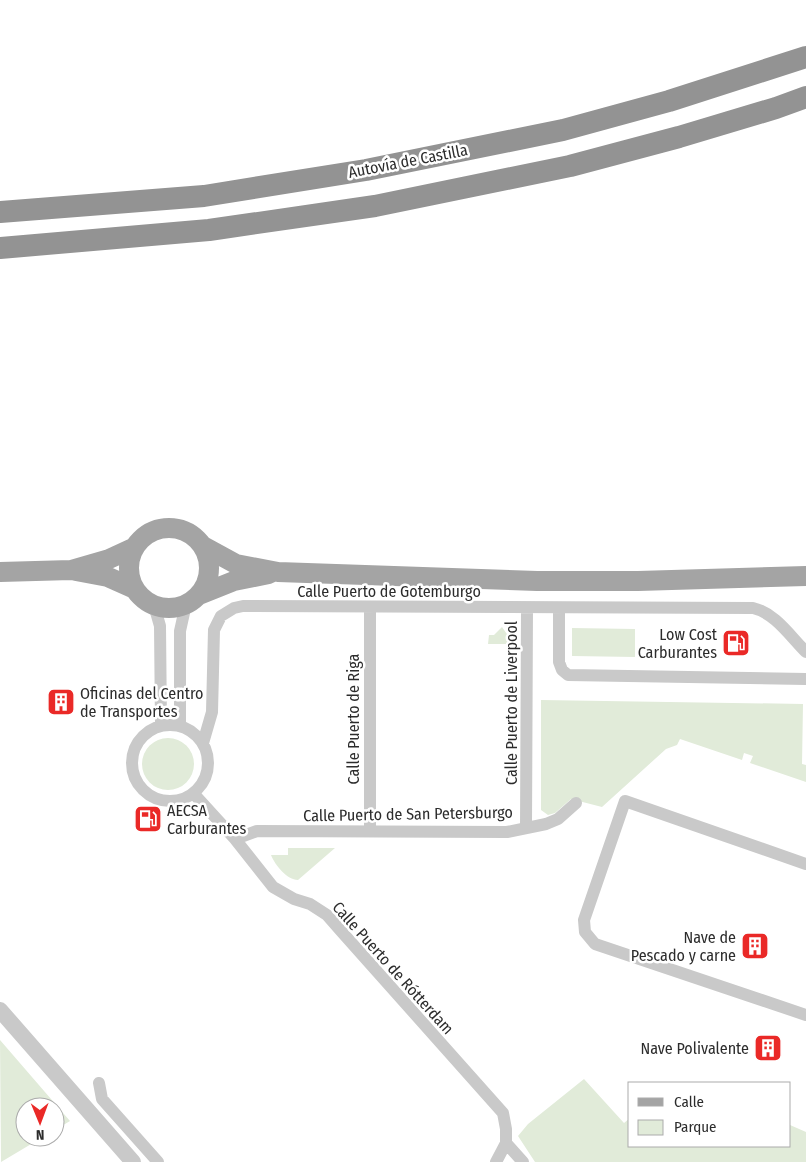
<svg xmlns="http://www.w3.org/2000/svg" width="806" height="1162" viewBox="0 0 806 1162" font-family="'Fira Sans Condensed',sans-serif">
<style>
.green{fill:#e1ebd9}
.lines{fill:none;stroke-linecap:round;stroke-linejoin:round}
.minor{stroke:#c9c9c9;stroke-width:12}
.tertiary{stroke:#c9c9c9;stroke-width:16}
.primary{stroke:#a4a4a4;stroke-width:20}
.motorway{stroke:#939393;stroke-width:22}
.labels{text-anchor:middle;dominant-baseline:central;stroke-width:5;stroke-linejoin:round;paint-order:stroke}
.street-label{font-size:16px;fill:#2c2c2c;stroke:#fff}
.poi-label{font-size:16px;fill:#2c2c2c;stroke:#fff;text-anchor:end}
</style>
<rect width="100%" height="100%" fill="#fff"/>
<path class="green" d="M502,627l7,10 1,7h-22l1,-9h5z
M572,628l63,1v28l-63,-1z
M541,700l262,4 -1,60 4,1v17l-56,-19 3,-7 -9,-3 -2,7 -62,-21 -3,6 -11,4 -64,58 -31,-8 -16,14 -7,2 -7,-5z
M142 764a26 26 0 1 1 52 0a26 26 0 1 1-52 0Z
M288,848h47l-37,32c-11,0 -23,-15 -27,-25h17z
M0,1040l70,81 -15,9v-23h-30v30h18l-42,25z
M584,1079l40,44 6,-5v28h160v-21l16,7v30h-271l-17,-26 10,-12z"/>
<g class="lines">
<path class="minor" d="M154,605l6,21 1,100
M370,607v224
M559,608v54l3,8 6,5 238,4
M132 763a38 38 0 1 1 76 0a38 38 0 1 1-76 0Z
M180,726v-95l6,-27
M203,743l9,-31 2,-82 7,-14 13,-8 9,-2 510,2c22,5 37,28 53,44
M194,794l41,45 38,48 21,12 16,5 17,11 14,16 162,182 3,16v14l17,19
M526,828l1,-220
M235,839l22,-8 250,1 39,-8 12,-5 18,-16
M806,864l-181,-63 -41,119 1,12 10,12 211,71
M99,1083l3,16 56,63
M496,1162l10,-19"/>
<path class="tertiary" d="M0,1010l133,152"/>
<path class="primary" d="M129 568a40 40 0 1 1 80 0a40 40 0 1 1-80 0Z
M203,546l33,18 42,8 259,9h101l168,-5
M76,571l32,6 27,12
M0,572l71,-2 38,-11 26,-12
M199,595l35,-14 35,-7"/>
<path class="motorway" d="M0,212l204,-16 162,-26 197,-40 106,-29 137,-44
M0,248l209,-18 166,-24 195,-40 109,-29 97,-29 30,-11"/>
</g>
<defs>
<symbol id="fuel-square" viewBox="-11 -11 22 22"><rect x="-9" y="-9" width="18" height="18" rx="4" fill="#ea2927" stroke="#fff"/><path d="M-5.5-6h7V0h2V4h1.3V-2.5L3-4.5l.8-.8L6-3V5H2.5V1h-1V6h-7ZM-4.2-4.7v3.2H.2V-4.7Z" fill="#fff"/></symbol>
<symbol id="building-square" viewBox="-11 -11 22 22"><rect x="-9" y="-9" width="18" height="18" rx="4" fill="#ea2927" stroke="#fff"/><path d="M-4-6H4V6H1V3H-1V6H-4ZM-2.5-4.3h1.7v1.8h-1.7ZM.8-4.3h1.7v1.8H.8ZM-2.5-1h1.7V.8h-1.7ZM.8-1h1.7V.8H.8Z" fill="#fff"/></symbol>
</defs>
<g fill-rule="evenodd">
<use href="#fuel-square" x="720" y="627" width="32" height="32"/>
<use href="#building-square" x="45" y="686" width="32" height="32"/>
<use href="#fuel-square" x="132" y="803" width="32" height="32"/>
<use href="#building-square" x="739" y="930" width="32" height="32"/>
<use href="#building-square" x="752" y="1032" width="32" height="32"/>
</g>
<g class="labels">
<g class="street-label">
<text transform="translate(408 161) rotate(-11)">Autovía de Castilla</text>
<text x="389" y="591">Calle Puerto de Gotemburgo</text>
<text transform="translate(511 703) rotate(-90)">Calle Puerto de Liverpool</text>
<text transform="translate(353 719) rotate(-90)">Calle Puerto de Riga</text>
<text transform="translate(408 814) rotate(-1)">Calle Puerto de San Petersburgo</text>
<text transform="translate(393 968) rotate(48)">Calle Puerto de Rótterdam</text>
</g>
<g class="poi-label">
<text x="717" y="634">Low Cost<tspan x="717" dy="18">Carburantes</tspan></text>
<text x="80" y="693" text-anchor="start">Oficinas del Centro<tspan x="80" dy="18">de Transportes</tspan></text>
<text x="167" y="810" text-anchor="start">AECSA<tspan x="167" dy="18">Carburantes</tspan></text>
<text x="736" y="937">Nave de<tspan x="736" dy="18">Pescado y carne</tspan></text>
<text x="749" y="1048">Nave Polivalente</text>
</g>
</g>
<rect x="628" y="1082" width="162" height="65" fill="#ffffff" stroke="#ababab"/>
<rect x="638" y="1098" width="25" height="8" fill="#a4a4a4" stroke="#ababab"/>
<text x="674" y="1107" font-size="15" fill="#2c2c2c">Calle</text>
<rect x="638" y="1120" width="25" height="15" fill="#e1ebd9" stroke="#ababab"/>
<text x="674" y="1132" font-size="15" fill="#2c2c2c">Parque</text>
<g transform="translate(40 1122) rotate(179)"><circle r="24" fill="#ffffff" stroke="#ababab"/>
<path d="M0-4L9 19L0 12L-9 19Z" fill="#ea2927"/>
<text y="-8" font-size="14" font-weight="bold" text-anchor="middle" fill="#2c2c2c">N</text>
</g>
</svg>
